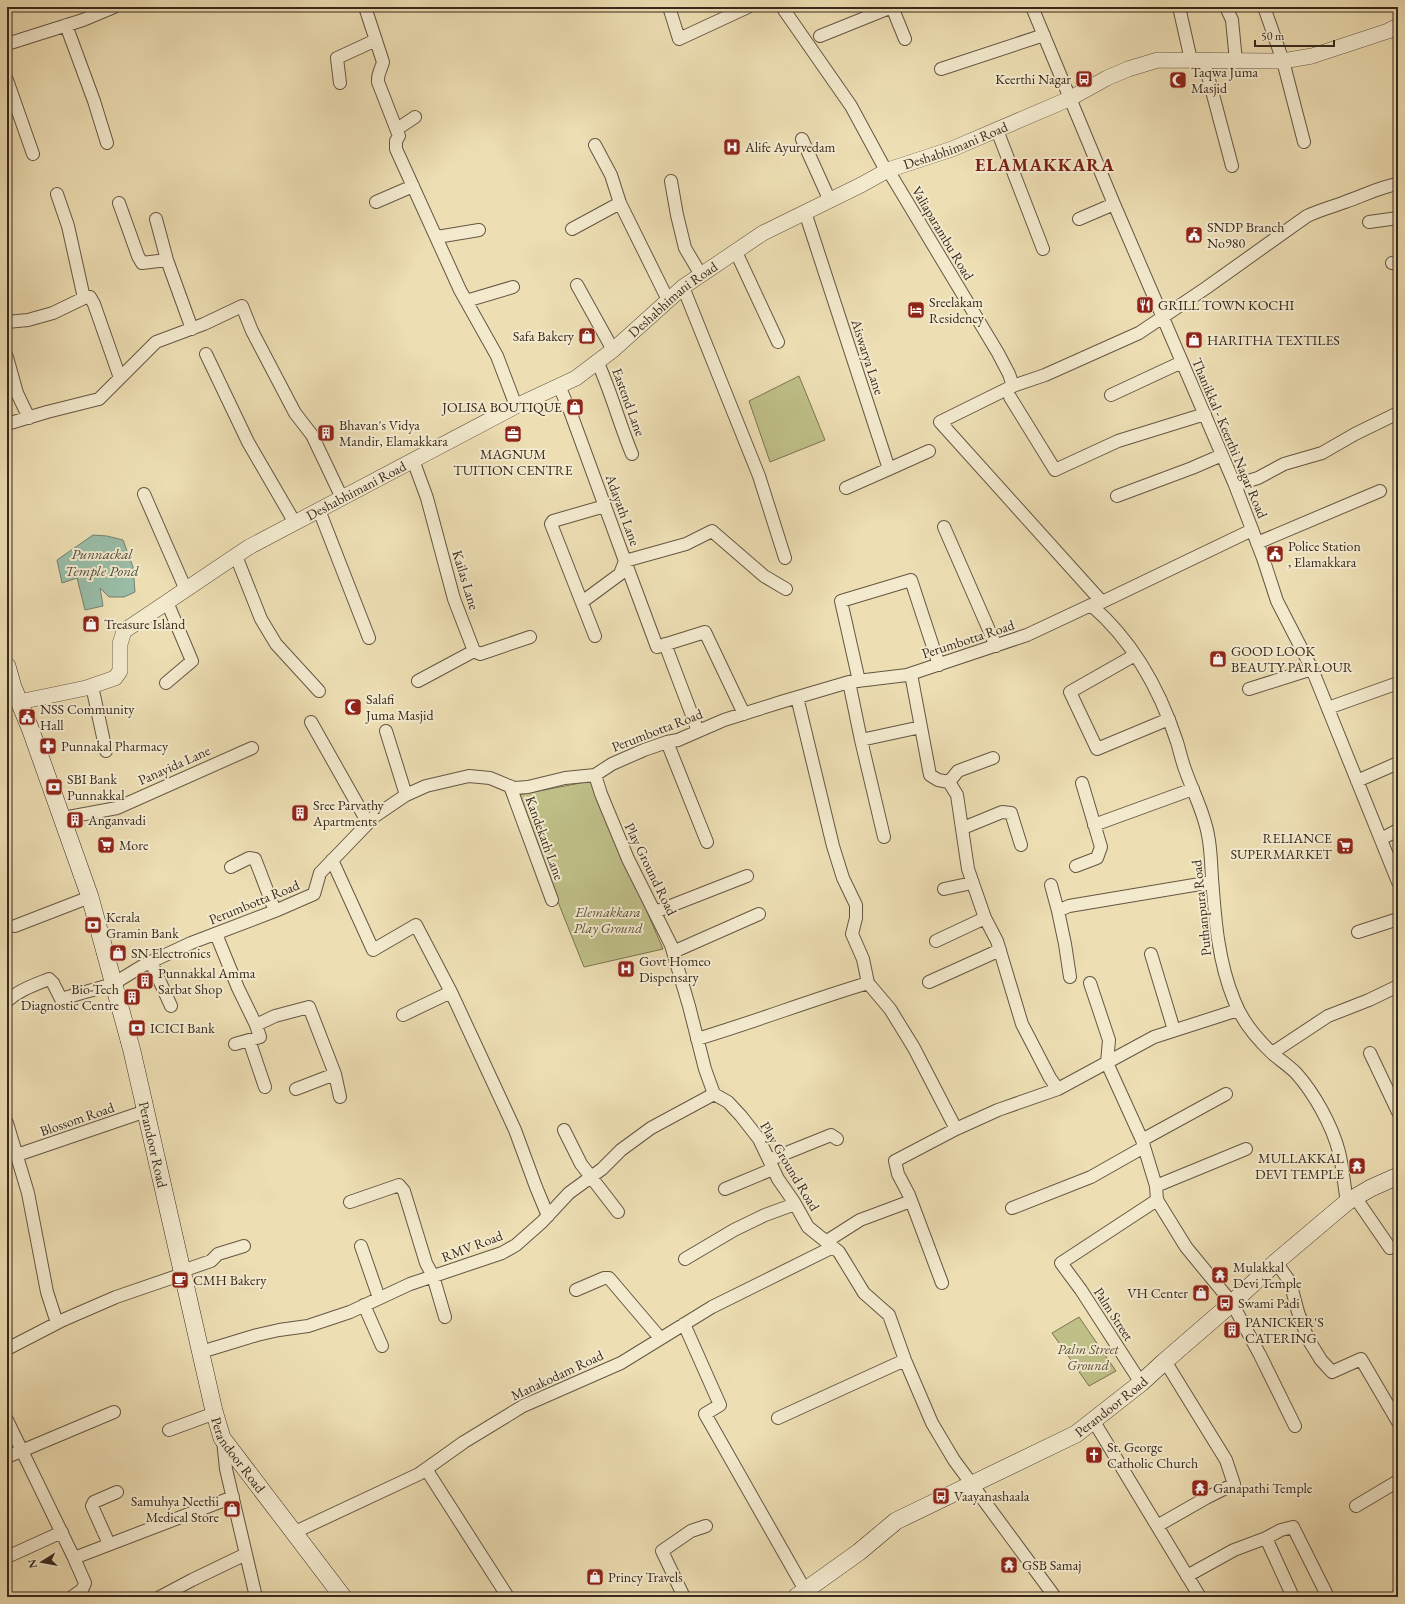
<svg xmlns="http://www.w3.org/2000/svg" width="1405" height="1604" viewBox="0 0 1405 1604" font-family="'EB Garamond',serif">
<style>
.green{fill:#bfbf88;stroke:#7c7452}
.water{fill:#9abda8;stroke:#738170}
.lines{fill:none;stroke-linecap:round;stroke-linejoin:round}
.minor-casing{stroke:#655642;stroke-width:14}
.tertiary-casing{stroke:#655642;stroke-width:16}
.secondary-casing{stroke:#38281d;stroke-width:18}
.minor{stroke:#f3eace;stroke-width:12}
.tertiary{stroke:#f3eace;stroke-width:15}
.secondary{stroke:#f3eace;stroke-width:17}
.labels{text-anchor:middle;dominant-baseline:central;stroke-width:4;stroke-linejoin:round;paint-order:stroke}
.poi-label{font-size:14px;fill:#38281d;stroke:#f3eace;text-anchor:start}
.street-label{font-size:14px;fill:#38281d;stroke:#f3eace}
.park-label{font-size:14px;font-style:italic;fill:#5a4e38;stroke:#f3eace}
.water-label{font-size:15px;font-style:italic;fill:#504d40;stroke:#f3eace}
.district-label{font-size:18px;font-weight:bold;letter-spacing:1px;fill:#7a1f14;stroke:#f3eace}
</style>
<rect width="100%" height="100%" fill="#eddeb3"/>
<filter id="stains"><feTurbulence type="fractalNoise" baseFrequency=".005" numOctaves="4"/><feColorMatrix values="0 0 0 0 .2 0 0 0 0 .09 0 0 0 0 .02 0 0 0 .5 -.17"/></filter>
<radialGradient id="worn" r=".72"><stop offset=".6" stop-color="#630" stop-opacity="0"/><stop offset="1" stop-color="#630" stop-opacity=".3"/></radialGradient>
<path class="green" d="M799,376l26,64 -55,22 -21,-61z
M591,781l72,168 -79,18 -30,-75 -36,-97z
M1079,1317l37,54 -27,15 -37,-53z"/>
<path class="water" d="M93,535l14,1 16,4 10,27 2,25 -11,5h-15l-9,-9 3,18 -18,4 -8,-32 -15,5 -5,-23z"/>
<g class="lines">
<defs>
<path id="minor" d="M365,7l18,55c-2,8 -6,12 -5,20l21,54 -3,5v8l64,141 37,66 19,50
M669,7l10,32 69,-32
M782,7l69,99 33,61 4,3 110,183 11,21 4,12 32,-11 94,-42 67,-45 101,-72c13,-6 25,-9 38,-14 18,-6 34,-15 53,-18
M892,7l13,32
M1032,7l82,197 121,281 28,73 14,43 35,68 86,213
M1179,7l12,53
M1226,7l6,13 4,41
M1264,7l19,54 21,81
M66,25l28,76 13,42
M820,36l72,-29
M7,44l76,-24 31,-13
M1204,61l28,105
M941,69l103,-34
M7,80l26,74
M340,83l-3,-25 39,-18
M397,129l18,-12
M997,130l46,119
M802,139l28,62
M595,145l16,30 9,28 48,97
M671,181l6,34 8,33 16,27
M57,194l11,32 16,72
M376,202l37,-16
M119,203l19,53 4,7 25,-3
M805,212l84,257 40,-18
M156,219l11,41 25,69
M1079,219l35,-15
M1369,222l29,-4
M572,229l48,-26
M437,237l42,-7
M736,252l42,90
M1392,263l6,-1
M577,285l36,65
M683,287l76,189 26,82
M466,301l47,-14
M7,322l21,-2 25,-7 31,-15 6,-1 4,7 26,74
M206,354l42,88 47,81
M7,357l10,36 12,25
M597,361c14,30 22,62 35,93
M559,386l11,25 55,150 61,-17 26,-13 52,45 22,13
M1013,386l-73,36 162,180
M1111,395l71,-33
M1010,397l45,73 63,-29 87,-27
M7,424l40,-12 52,-13 57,-57 48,-18 38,-18 10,25 43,82 17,22 30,63
M413,460l14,38 27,101 20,52 6,3 50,-17
M1235,485l23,-7 26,-14 38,-11 33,-19 43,-21
M846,488l43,-19
M144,494l42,96
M1117,496l75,-28 30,-13
M319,510l50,128
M944,527l52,119
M1257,543l123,-52
M236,556l25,63 15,25 43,47
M625,561l32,86 48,-15 39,82
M582,602l38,-28 5,-13
M1091,605c42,36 69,85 86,137 3,10 5,20 9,30 7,20 18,40 22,63 3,14 3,29 4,43 3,41 6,83 22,122 7,19 23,39 39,54 7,6 16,12 23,19 18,20 36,52 43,79 4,16 5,33 8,50
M595,636l-44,-112 2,-3 52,-15
M665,644l33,87
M1135,655l-65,37 27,57 72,-30
M911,674l19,101 8,5 11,2 8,13 11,74 17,49 12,23 25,83 28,54 8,11
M418,681l56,-30
M859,681l-18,-80 70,-21 28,85
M849,682l12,58 23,97
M166,683l26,-22 -25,-59
M92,686l14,65
M1249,689l63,-20
M797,697l36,149 10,32 13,27v13l-4,16 11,25 5,24 22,26 24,39 42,81
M1328,708l70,-25
M311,722l57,101
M386,731l20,64
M861,740l60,-13
M667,742l40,100
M595,775l6,19 27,65 43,86 18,61 16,63 9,25 14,8 13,14 18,23 19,40 16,23 14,25 31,25 25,41 25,22 16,45 27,63 22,37 101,137
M1357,781l41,-18
M949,782l9,-11 35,-13
M510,786l42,114
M63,818l54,-10 135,-60
M1094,825l99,-36
M963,828l39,-16 9,1 10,32
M1381,839l17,-9
M332,860l41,90 43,-25 35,67 -48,23
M1076,866l21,-8 4,-11 -19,-64
M231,867l18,-9 6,1 20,52
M1051,885l7,26
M944,889l28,-6
M655,912l92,-36
M15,926l75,-29
M1358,932l40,-13
M216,934l22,54 18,37 19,-9 34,-9 26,67 5,23
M936,941l49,-23
M673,952l86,-38
M1151,954l23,76
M151,962l20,44
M1070,977l-5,-33 -7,-33 11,-5 143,-24
M929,982l71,-32
M1090,983l19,57 -2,23 35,77 14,46 1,14 29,47 46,56 28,52 35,71
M451,992l64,138 21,57 12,29
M7,1001c12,-11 27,-16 42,-22l4,4 8,16 52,-15 31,-19 47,-22 84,-32 39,-17 6,-21 55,-57 31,-21 20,-9 43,-10 21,2 24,10 14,-1 37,-9 30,-3 17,-11 32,-14 23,-8 11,-2 46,-20 57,-18 68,-20 58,-7 120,-40 64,-30 11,-3 150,-72
M697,1039c57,-17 114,-39 171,-56
M249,1040l16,47
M235,1044l25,-7 -4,-12
M1272,1053l56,-37 41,-16 29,-14
M1370,1053l28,59
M296,1089l39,-15
M7,1123l21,70 19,99 10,31
M564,1130l17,34 37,48
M1142,1140l84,-46
M17,1155l129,-44
M769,1160l62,-25 6,4
M1156,1186l90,-37
M725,1189l48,-20
M1355,1197l35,51
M350,1202l49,-17 5,6 22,72 7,13 12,41
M1012,1208l79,-31 53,-30
M827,1241l33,-21 51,-19
M361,1246l18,52
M685,1259l49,-29 31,-15 30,-11
M1276,1262l14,20 8,30 10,27 13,21 11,12 29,-13 37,63
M182,1271l29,-10 7,-7 26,-8
M942,1283l-33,-88 -11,-21 -3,-13 61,-32 42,-19 60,-21 96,-52 84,-27
M576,1290l28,-12h5l51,60
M364,1305l18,41
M684,1324l36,81 -15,9 100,176
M7,1349l56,-29 53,-23 67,-23
M201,1352l56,-17 22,-5 29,-4 42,-14 60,-28 92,-31 14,-8 26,-23 27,-29 33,-24 19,-19 30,-22 63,-34
M1141,1383l-60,-93 -20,-27 96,-63
M778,1418l127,-58
M7,1420l67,138 159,-61
M1093,1420l107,177
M169,1430l46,-17
M223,1440l3,29 30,128
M7,1457l107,-45
M426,1469l82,128
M1356,1506l42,-25
M1157,1526l49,-28 28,-14 -8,-24 -61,-99
M295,1532l124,-58 45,-32 59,-36 98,-43 91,-56 121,-60
M1266,1538l15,-8 12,-3 35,70
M109,1544l-17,-38 2,-4 23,-10
M7,1557l55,-25
M1187,1576l47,-26 32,-12 27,59
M72,1597l10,-7 3,-7 -11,-25
M160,1597l32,-17 54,-26
M684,1597l-22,-46 29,-20 15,-5"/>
<g id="tertiary">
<path id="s1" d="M19,702l67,-14 29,-10 5,-7v-27l4,-13 125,-84 267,-141 60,-28 37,-28 70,-63 80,-54 98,-48 27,-15 64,-21 117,-50 38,-21 21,-9 30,-9 125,1 29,-5 76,-25 10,-5"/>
</g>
<g id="secondary">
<path id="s2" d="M7,666l6,21 17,41 60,169 42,154 82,360 8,27 121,159"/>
<path id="s3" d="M796,1597l63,-45 37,-31 180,-87 65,-51 24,-22 67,-58 44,-41 71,-60 24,-14 27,-12"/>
</g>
</defs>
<use href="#minor" class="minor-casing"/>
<use href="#tertiary" class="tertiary-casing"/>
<use href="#secondary" class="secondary-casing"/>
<use href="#minor" class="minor"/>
<use href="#tertiary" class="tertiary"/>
<use href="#secondary" class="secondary"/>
</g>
<defs>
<symbol id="bus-square" viewBox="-11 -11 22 22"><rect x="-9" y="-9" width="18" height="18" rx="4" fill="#8f2418" stroke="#f3eace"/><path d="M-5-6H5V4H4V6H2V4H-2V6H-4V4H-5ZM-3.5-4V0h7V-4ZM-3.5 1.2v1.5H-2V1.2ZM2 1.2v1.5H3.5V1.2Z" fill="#fff"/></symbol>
<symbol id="mosque-square" viewBox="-11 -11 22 22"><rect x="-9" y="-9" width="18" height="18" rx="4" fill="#8f2418" stroke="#f3eace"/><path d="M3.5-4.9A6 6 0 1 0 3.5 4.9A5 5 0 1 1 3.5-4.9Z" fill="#fff"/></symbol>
<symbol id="hospital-square" viewBox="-11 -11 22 22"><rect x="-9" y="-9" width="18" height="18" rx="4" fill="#8f2418" stroke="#f3eace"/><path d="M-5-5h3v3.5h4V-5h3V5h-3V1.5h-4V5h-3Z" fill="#fff"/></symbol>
<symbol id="civic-square" viewBox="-11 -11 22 22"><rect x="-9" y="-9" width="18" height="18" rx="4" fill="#8f2418" stroke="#f3eace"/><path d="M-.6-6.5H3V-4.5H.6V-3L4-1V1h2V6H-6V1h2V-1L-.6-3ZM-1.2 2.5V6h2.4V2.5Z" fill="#fff"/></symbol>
<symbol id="restaurant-square" viewBox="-11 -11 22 22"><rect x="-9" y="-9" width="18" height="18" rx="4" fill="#8f2418" stroke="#f3eace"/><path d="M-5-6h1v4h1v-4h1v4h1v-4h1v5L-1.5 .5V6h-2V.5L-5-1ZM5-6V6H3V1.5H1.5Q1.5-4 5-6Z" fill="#fff"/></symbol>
<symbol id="hotel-square" viewBox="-11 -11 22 22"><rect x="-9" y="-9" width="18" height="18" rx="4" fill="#8f2418" stroke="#f3eace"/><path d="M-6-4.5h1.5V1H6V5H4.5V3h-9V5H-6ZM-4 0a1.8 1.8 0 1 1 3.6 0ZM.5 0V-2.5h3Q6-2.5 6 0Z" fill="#fff"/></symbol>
<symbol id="shop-square" viewBox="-11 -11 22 22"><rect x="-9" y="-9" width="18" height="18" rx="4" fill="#8f2418" stroke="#f3eace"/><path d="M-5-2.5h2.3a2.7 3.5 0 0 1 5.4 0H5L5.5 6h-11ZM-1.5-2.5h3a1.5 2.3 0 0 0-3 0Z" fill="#fff"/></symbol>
<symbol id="building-square" viewBox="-11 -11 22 22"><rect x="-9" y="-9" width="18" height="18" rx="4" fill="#8f2418" stroke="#f3eace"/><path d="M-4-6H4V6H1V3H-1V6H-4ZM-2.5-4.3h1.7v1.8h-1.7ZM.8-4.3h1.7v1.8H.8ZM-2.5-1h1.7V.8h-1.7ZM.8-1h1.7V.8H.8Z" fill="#fff"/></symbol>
<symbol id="office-square" viewBox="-11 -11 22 22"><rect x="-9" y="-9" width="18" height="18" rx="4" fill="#8f2418" stroke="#f3eace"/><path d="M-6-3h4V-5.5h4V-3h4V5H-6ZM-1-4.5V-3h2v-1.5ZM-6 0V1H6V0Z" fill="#fff"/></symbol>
<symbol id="pharmacy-square" viewBox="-11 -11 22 22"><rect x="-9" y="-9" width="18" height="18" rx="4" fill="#8f2418" stroke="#f3eace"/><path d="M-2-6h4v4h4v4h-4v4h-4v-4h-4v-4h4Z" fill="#fff"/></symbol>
<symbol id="bank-square" viewBox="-11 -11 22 22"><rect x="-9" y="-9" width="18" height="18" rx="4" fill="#8f2418" stroke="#f3eace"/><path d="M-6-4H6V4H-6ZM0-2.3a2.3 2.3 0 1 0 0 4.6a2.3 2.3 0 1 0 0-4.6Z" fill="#fff"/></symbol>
<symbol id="supermarket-square" viewBox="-11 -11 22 22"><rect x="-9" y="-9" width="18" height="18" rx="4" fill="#8f2418" stroke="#f3eace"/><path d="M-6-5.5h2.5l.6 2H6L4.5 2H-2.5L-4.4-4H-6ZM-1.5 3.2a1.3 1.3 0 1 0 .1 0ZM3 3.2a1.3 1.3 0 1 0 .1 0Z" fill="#fff"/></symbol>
<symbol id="temple-square" viewBox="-11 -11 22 22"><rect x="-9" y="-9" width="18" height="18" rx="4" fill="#8f2418" stroke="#f3eace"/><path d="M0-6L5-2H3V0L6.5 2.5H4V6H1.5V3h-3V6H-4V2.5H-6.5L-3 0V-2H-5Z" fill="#fff"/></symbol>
<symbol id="cafe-square" viewBox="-11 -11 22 22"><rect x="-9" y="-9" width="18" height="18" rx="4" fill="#8f2418" stroke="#f3eace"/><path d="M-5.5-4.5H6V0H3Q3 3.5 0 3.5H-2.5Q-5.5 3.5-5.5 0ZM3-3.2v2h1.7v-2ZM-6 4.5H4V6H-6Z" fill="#fff"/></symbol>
<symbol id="church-square" viewBox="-11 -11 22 22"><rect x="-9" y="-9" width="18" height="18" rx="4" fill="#8f2418" stroke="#f3eace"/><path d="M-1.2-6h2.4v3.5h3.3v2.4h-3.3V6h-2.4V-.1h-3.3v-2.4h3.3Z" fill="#fff"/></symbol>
</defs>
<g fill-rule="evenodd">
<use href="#bus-square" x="1074" y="69" width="20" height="20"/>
<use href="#mosque-square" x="1168" y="70" width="20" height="20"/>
<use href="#hospital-square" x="722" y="137" width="20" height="20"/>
<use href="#civic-square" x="1184" y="225" width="20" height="20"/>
<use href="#restaurant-square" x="1135" y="295" width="20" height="20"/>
<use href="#hotel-square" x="906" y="300" width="20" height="20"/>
<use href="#shop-square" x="577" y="326" width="20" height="20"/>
<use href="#shop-square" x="1184" y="330" width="20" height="20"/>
<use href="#shop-square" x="565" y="397" width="20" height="20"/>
<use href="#building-square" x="316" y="423" width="20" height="20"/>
<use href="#office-square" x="503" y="424" width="20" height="20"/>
<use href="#civic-square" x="1265" y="544" width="20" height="20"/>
<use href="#shop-square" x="81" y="614" width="20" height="20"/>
<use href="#shop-square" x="1208" y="649" width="20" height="20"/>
<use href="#mosque-square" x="343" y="697" width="20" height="20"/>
<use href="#civic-square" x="17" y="707" width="20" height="20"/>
<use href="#pharmacy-square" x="38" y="736" width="20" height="20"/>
<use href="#bank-square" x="44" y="777" width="20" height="20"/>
<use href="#building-square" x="290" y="803" width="20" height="20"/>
<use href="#building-square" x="65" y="810" width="20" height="20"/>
<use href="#supermarket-square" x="96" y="835" width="20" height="20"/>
<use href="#supermarket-square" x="1335" y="836" width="20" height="20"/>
<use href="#bank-square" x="83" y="915" width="20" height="20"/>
<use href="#shop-square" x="108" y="943" width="20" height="20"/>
<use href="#hospital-square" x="616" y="959" width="20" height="20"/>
<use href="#building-square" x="135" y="971" width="20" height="20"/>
<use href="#building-square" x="122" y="987" width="20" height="20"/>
<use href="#bank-square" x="127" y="1018" width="20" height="20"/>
<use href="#temple-square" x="1347" y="1156" width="20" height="20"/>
<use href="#temple-square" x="1210" y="1265" width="20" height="20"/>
<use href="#cafe-square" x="170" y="1270" width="20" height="20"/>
<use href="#shop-square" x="1191" y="1283" width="20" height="20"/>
<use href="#bus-square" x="1215" y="1293" width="20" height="20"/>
<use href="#building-square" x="1222" y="1320" width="20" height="20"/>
<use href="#church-square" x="1084" y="1445" width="20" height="20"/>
<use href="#temple-square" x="1190" y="1478" width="20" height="20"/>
<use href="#bus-square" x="931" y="1486" width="20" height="20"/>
<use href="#shop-square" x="222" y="1499" width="20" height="20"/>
<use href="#temple-square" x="999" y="1555" width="20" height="20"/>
<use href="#shop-square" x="585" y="1567" width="20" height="20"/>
</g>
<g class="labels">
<g class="poi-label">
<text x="1191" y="72">Taqwa Juma<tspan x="1191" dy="16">Masjid</tspan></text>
<text x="1071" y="79" text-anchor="end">Keerthi Nagar</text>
<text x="745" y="147">Alife Ayurvedam</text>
<text x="1207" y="227">SNDP Branch<tspan x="1207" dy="16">No980</tspan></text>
<text x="929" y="302">Sreelakam<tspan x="929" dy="16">Residency</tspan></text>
<text x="1158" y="305">GRILL TOWN KOCHI</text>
<text x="574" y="336" text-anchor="end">Safa Bakery</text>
<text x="1207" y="340">HARITHA TEXTILES</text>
<text x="562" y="407" text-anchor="end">JOLISA BOUTIQUE</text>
<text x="339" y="425">Bhavan's Vidya<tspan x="339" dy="16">Mandir, Elamakkara</tspan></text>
<text x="513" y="454" text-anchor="middle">MAGNUM<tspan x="513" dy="16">TUITION CENTRE</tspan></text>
<text x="1288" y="546">Police Station<tspan x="1288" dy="16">, Elamakkara</tspan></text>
<text x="104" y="624">Treasure Island</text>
<text x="1231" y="651">GOOD LOOK<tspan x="1231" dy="16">BEAUTY PARLOUR</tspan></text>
<text x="366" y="699">Salafi<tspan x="366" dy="16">Juma Masjid</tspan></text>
<text x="40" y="709">NSS Community<tspan x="40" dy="16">Hall</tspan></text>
<text x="61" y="746">Punnakal Pharmacy</text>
<text x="67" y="779">SBI Bank<tspan x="67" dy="16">Punnakkal</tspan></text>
<text x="313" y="805">Sree Parvathy<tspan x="313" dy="16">Apartments</tspan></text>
<text x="88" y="820">Anganvadi</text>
<text x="1332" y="838" text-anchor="end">RELIANCE<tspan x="1332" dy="16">SUPERMARKET</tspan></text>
<text x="119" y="845">More</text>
<text x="106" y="917">Kerala<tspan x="106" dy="16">Gramin Bank</tspan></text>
<text x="131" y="953">SN Electronics</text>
<text x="639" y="961">Govt Homeo<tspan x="639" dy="16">Dispensary</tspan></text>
<text x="158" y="973">Punnakkal Amma<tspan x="158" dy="16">Sarbat Shop</tspan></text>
<text x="119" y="989" text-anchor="end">Bio-Tech<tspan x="119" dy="16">Diagnostic Centre</tspan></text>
<text x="150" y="1028">ICICI Bank</text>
<text x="1344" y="1158" text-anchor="end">MULLAKKAL<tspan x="1344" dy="16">DEVI TEMPLE</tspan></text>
<text x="1233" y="1267">Mulakkal<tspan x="1233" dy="16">Devi Temple</tspan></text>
<text x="193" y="1280">CMH Bakery</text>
<text x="1188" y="1293" text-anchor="end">VH Center</text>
<text x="1238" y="1303">Swami Padi</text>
<text x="1245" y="1322">PANICKER'S<tspan x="1245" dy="16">CATERING</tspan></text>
<text x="1107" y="1447">St. George<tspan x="1107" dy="16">Catholic Church</tspan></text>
<text x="1213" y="1488">Ganapathi Temple</text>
<text x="954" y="1496">Vaayanashaala</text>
<text x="219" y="1501" text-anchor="end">Samuhya Neethi<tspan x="219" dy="16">Medical Store</tspan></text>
<text x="1022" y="1565">GSB Samaj</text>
<text x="608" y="1577">Princy Travels</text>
</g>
<g class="street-label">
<text stroke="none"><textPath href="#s1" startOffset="1116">Deshabhimani Road</textPath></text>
<text transform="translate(943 233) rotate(59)">Valiaparambu Road</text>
<text stroke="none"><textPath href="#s1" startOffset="792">Deshabhimani Road</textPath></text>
<text transform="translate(868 357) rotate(72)">Aiswarya Lane</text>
<text transform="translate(629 402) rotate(70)">Eastend Lane</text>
<text transform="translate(1230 438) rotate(67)">Thanikkal - Keerthi Nagar Road</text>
<text stroke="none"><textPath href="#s1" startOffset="420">Deshabhimani Road</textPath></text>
<text transform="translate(623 510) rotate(70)">Adayath Lane</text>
<text transform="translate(466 580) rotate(73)">Kailas Lane</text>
<text transform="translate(968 639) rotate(-18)">Perumbotta Road</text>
<text transform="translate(657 730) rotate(-21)">Perumbotta Road</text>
<text transform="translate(174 765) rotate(-24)">Panayida Lane</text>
<text transform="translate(545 838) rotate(70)">Kandekath Lane</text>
<text transform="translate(651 869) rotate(64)">Play Ground Road</text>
<text transform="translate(254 902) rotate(-22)">Perumbotta Road</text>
<text transform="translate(1201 908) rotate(-96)">Puthanpura Road</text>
<text transform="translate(77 1119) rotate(-19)">Blossom Road</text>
<text stroke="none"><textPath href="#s2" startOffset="501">Perandoor Road</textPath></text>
<text transform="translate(790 1166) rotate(59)">Play Ground Road</text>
<text transform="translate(472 1246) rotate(-21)">RMV Road</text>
<text transform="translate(1114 1314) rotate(57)">Palm Street</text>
<text transform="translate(557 1375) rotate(-25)">Manakodam Road</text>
<text stroke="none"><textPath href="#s3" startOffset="370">Perandoor Road</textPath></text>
<text stroke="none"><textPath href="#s2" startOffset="825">Perandoor Road</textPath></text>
</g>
<g class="park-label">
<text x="608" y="912">Elemakkara<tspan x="608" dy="16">Play Ground</tspan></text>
<text x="1088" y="1349">Palm Street<tspan x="1088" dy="16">Ground</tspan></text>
</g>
<g class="water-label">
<text x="102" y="553">Punnackal<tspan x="102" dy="17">Temple Pond</tspan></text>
</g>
<g class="district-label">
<text x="1045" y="164">ELAMAKKARA</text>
</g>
</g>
<rect width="1405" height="1604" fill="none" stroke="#eddeb3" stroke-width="24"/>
<rect x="8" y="8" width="1389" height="1588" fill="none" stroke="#38281d" stroke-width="2"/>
<rect x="12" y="12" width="1381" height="1580" fill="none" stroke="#38281d"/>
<g transform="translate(42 1562) rotate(259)" stroke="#f3eace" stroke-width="3" paint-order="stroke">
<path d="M0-3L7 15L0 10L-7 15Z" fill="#38281d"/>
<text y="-6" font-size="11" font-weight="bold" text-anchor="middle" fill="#38281d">N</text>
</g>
<path d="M1255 40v6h79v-6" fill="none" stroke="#38281d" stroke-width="2"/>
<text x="1261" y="40" font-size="12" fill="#38281d" stroke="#f3eace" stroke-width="3" paint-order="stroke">50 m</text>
<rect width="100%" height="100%" filter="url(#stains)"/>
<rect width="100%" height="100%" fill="url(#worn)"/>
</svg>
